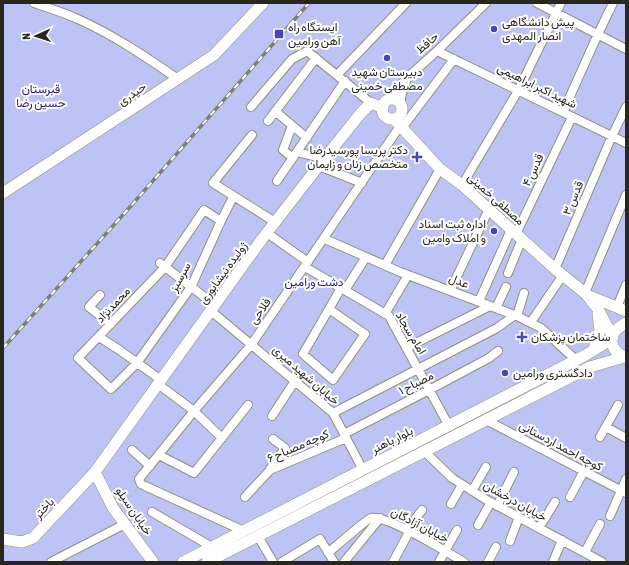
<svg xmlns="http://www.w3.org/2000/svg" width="629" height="565" viewBox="0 0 629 565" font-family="'Asap Condensed',Vazirmatn,sans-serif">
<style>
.green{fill:#bdc3f5}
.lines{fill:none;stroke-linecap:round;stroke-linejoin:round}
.minor-casing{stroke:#91917a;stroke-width:10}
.major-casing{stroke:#91917a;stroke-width:12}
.path{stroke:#b5b6a1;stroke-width:1;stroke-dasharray:3 3;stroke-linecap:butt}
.minor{stroke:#fff;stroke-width:8}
.major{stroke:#fff;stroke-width:11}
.rail-casing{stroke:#808070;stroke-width:3.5}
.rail{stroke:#fff;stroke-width:2;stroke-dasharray:6;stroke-linecap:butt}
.poi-dot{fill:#4a45bc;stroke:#fff;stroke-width:1.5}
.labels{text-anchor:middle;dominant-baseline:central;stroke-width:4;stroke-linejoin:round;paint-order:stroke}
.poi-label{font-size:12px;fill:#27271e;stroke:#fff;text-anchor:start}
.street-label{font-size:12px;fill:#27271e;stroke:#fff}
.park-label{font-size:12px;fill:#27197b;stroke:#fff}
</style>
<rect width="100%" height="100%" fill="#f5f6dc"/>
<path class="green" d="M3,3h623v559h-623z"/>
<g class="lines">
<defs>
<path id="minor" d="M34,3c15,5 31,10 46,17 35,16 66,37 98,59
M537,3l89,46
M437,51l189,92
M337,75l69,-72
M386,102l22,-25 29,-26 49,-48
M401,106v-9l5,-16
M251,107l41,-48 15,-8 64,52
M275,111l32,27
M563,112l35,-78 15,-31
M268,121l48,-63
M292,126l-9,24 10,8
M402,128l52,-69
M252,135l-39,48 62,39
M297,152l27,7
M319,166l43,17
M277,181l68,-100
M462,185l56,-94 43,-88
M221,221l-17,-11 -39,57 -87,91 33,31 26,-26 54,-76 30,-66 12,-24
M267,233l41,29
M516,234l56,-117
M325,239l75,33 117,44 24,12 35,32
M160,263l55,42
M385,265l55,-96
M305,267l84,49 60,110
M555,269l57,-133 14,-29
M508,273l14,-34
M345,290l21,-33
M450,291l39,-82
M585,293l41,-98
M100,295l-11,12 22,17
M479,301l32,-71
M617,307l9,-22
M496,308l10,-21
M329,309l36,25 -32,46 -30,-26 38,-66
M211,311l122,102 30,57
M385,314l23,-39
M517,316l7,-23
M533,319l30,-44
M99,337l19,12 43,31
M406,348l84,-42
M158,384l36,27 28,27
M333,413l164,-85 18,-13
M272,416l23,-35
M486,420l140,73
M606,427l20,11
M344,434l85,-44 60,-32 9,-7
M600,437l18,-32
M132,450l18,16
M424,451l28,27 33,21 117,63
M159,455l35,18 54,-68
M270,469l15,-21 -12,-9
M472,491l14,-24
M245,497l25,-27 76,-32
M570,497l14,-26
M451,504l11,-19
M497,506l17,-34
M152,512l60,35
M610,516l16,-37
M478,525l13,-23
M539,528l16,-26
M407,530l15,-20
M244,531l-99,-45 -4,-2 -2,-5 55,-68 57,-66 149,-219
M258,536l15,26
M510,541l9,-24
M585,552l15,-28
M328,553c6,-5 39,-34 43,-35 17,-3 75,34 93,44
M51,562l74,-38
M282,562l38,-23 14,23
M344,562l36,-44
M393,562l16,-30
M439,562l18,-32
M488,562l8,-15
M553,562l9,-22"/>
<path id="major" d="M382 109a10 10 0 1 1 20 0a10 10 0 1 1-20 0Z
M394,119l46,50 22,16 93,84 31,25 12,15 15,28
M3,193l211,-138 49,-52
M587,295l39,16
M626,323c-4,2 -8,5 -11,8 -8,11 0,23 11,26
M594,349l6,-19 -2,-16
M95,472l18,36 40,54
M3,539l19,3 11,-4 62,-66 167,-233 62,-80 37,-46 10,-10 12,5
M183,562l401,-206 28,-17
M207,562l383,-195 34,-10"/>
</defs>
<use href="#minor" class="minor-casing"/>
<use href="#major" class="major-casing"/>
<path class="path" d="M123,507l14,-18"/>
<use href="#minor" class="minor"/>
<use href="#major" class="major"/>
<defs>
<path id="rail" d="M3,348l127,-141 179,-204"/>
</defs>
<use href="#rail" class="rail-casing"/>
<use href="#rail" class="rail"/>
</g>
<g class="poi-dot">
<circle cx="494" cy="29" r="4"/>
<rect x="274" y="29" width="10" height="10" rx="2"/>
<circle cx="387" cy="58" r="4"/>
<path d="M415 151h4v4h4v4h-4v4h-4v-4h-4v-4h4z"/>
<circle cx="494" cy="231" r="4"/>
<path d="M520 331h4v4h4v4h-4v4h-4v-4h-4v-4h4z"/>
<circle cx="505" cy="373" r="4"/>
</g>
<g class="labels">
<g class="poi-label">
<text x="502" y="22">پیش دانشگاهی<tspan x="502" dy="14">انصار المهدی</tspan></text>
<text x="288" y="27">ایستگاه راه<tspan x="288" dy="14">آهن ورامین</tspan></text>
<text x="387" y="72" text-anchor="middle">دبیرستان شهید<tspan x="387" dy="14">مصطفی خمینی</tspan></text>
<text x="408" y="150" text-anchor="end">دکتر پریسا پورسیدرضا<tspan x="408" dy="14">متخصص زنان و زایمان</tspan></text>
<text x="486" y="224" text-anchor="end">اداره ثبت اسناد<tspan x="486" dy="14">و املاک وامین</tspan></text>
<text x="531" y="337">ساختمان پزشکان</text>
<text x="513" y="373">دادگستری ورامین</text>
</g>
<g class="street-label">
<text transform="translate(427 43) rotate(-42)">حافظ</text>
<text transform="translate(537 86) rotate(26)">شهید اکبر ابراهیمی</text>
<text transform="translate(132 94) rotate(-34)">حیدری</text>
<text transform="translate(533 170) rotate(-65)">قدس ۴</text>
<text transform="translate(573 198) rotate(-67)">قدس ۳</text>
<text transform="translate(496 199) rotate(42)">مصطفی خمینی</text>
<text transform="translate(223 273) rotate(-54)">ژولیده نیشابوری</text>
<text transform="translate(180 277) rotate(-61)">سرسبز</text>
<text transform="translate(459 281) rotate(21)">عدل</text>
<text transform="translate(113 305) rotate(-47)">محمدنژاد</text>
<text transform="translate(260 311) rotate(-55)">فلاحی</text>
<text transform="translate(411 333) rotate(59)">امام سجاد</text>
<text transform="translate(306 375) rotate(41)">خیابان شهید میری</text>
<text transform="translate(416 383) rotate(-27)">مصباح ۱</text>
<text transform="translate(392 440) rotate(-27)">بلوار باهنر</text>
<text transform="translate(298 446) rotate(-23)">کوچه مصباح ۶</text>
<text transform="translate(561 446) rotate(28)">کوچه احمد اردستانی</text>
<text transform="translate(515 501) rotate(29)">خیابان درخشان</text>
<text transform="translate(44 508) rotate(-47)">باختر</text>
<text transform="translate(134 511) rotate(56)">خیابان سیلو</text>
<text transform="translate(420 525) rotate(27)">خیابان آزادگان</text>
</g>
<g class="park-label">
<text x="41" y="89">قبرستان<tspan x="41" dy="14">حسین رضا</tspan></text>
<text x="314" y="282">دشت ورامین</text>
</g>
</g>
<rect width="629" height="565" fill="none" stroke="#27271e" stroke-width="8"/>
<g transform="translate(36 36) rotate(267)" stroke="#ffffff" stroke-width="3" paint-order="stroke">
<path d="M0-3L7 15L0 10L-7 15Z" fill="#27271e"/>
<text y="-6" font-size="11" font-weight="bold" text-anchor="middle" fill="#27271e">N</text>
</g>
</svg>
